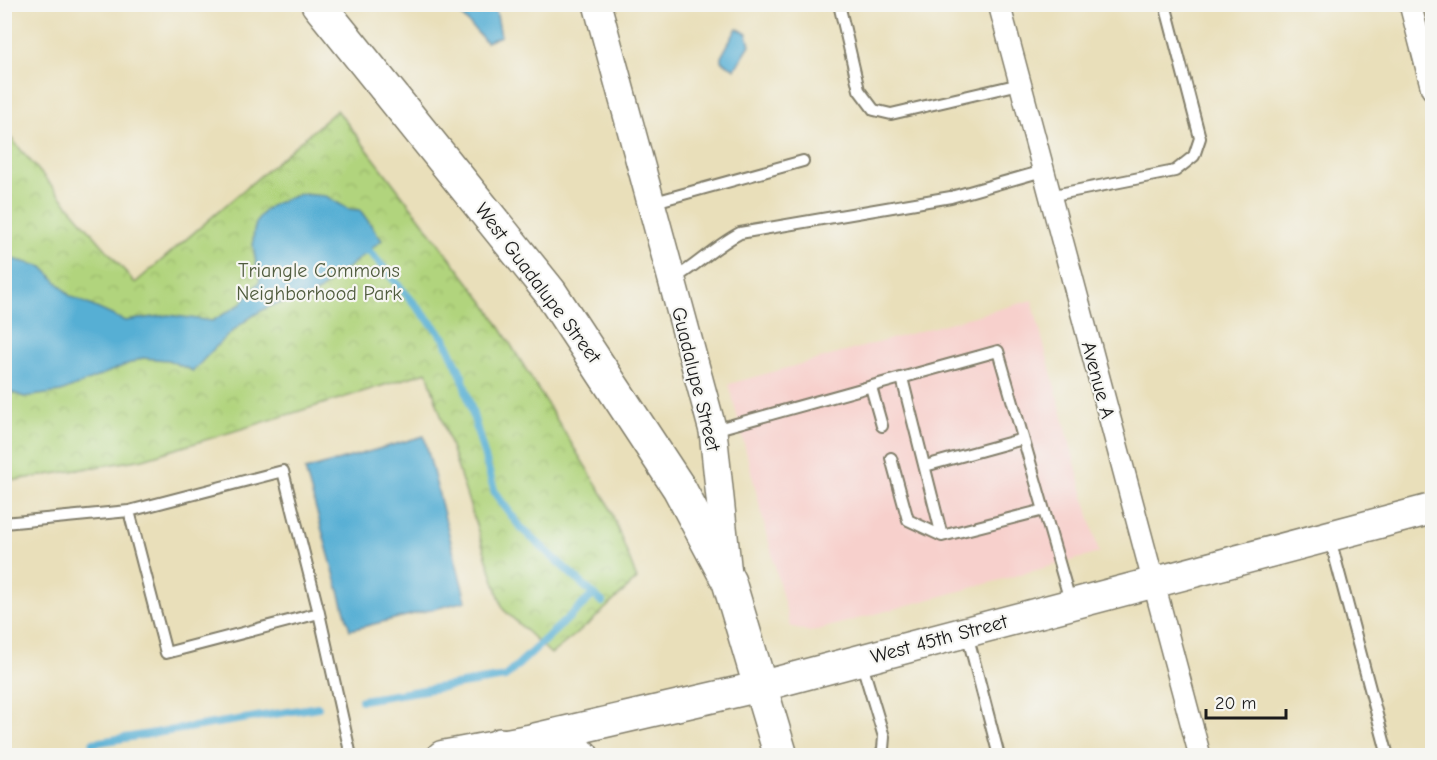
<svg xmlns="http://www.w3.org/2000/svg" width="1437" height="760" viewBox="0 0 1437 760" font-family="'Comic Neue',sans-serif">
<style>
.built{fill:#f7d0cc}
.park{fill:url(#park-crowns);stroke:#66784c;stroke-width:1.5}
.water{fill:#57afd4;stroke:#3a6678;stroke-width:1.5}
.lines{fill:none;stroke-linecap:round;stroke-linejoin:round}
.stream{stroke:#57afd4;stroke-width:8}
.service-casing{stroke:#827e6b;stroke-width:14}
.minor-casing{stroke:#827e6b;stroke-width:24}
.tertiary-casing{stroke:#827e6b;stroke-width:30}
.secondary-casing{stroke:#827e6b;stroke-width:33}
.primary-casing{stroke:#827e6b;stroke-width:36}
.service{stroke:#fff;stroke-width:10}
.minor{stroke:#fff;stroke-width:21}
.tertiary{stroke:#fff;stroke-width:27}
.secondary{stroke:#fff;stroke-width:30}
.primary{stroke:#fff;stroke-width:33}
.labels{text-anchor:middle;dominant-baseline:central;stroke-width:4.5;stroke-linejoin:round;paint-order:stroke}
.park-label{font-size:20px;fill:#505c3e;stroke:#f6f6f2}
.street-label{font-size:20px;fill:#1c1c1c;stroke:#f6f6f2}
</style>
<defs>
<pattern id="park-crowns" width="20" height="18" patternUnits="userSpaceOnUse" patternTransform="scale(1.5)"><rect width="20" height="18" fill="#b1d47d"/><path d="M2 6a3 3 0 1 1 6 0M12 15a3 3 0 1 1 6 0" fill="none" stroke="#98b56b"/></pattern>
</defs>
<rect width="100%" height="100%" fill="#f6f6f2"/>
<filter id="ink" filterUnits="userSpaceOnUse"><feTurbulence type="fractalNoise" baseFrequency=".0167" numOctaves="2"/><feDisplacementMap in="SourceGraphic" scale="12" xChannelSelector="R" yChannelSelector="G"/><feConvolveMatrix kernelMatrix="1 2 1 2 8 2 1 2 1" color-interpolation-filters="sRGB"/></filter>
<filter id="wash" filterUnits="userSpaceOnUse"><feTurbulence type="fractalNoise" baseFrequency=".008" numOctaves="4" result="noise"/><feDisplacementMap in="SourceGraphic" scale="24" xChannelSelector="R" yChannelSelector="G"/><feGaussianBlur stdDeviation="1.35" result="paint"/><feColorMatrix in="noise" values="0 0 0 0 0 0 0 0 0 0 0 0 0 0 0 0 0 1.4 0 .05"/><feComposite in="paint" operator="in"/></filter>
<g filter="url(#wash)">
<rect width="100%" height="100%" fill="#e9dfba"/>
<path class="built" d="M1032,300l67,253 -289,79 -20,-6 -61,-242z"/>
<path class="park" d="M337,110l150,196 121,197 29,76 -46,43 -40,32 -48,-45 -76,-237 -284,87 -127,21 -11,-3 -1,-347 131,153z"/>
<path class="water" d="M452,5h43l6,31 -15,6z
M737,28l10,6 3,11 -15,24 -14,-8v-4z
M300,194l26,2 22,13 12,1 22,30 -73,59c-49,-2 -84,38 -116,72l-25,-11 -26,-2 -81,34 -37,5 -19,-7v-133l38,10 27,29 55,25 43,-6 44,6 29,-17 19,-23c-5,-23 -15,-52 5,-71 8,-8 25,-12 35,-16z
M424,436l42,165 -116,29 -45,-160z"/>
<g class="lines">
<path class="stream" d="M359,250l10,1 75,87 18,38 33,117 26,35 81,74
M362,700l143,-23 89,-83
M93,743l225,-36"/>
</g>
</g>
<g filter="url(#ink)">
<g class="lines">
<defs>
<path id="service" d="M839,4l20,86 15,20 17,4 129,-30
M1049,196l126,-25 19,-15 6,-18 -35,-134
M651,203l152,-42
M672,280c24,-14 43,-34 68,-47l211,-36 92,-26
M902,378l40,158 102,-26
M871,387l11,39
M714,430l284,-79 73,253
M891,458l17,62 34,16
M925,466l98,-27
M4,523l125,-12 154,-40 36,142 -153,40 -37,-142
M1330,539l58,217
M319,613l32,143
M967,634l32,122
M861,661l23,76 -1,12 -3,7"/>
<path id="minor" d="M999,4l201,752
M1410,4l22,85"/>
<path id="tertiary" d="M597,4l116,427 15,144"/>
<path id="secondary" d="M442,756l86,-16 234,-54 670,-177"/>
<path id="primary" d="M318,4l232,288 129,196 50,94 52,174
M500,745l82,11"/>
</defs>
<use href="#service" class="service-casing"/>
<use href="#minor" class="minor-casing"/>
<use href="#tertiary" class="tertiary-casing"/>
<use href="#secondary" class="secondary-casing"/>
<use href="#primary" class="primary-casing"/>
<use href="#service" class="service"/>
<use href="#minor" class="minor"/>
<use href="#tertiary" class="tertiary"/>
<use href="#secondary" class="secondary"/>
<use href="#primary" class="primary"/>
</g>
</g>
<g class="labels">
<g class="park-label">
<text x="319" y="270">Triangle Commons<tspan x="319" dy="23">Neighborhood Park</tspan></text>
</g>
<g class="street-label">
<text transform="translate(538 283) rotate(53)">West Guadalupe Street</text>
<text transform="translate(696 379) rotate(76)">Guadalupe Street</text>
<text transform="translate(1098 380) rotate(75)">Avenue A</text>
<text transform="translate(939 639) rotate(-15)">West 45th Street</text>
</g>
</g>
<rect width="1437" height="760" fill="none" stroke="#f6f6f2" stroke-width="24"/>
<path d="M1206 709v9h80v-9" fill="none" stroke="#1c1c1c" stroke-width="3"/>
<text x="1215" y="709" font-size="18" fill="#1c1c1c" stroke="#f6f6f2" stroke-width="4.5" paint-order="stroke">20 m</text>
</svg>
